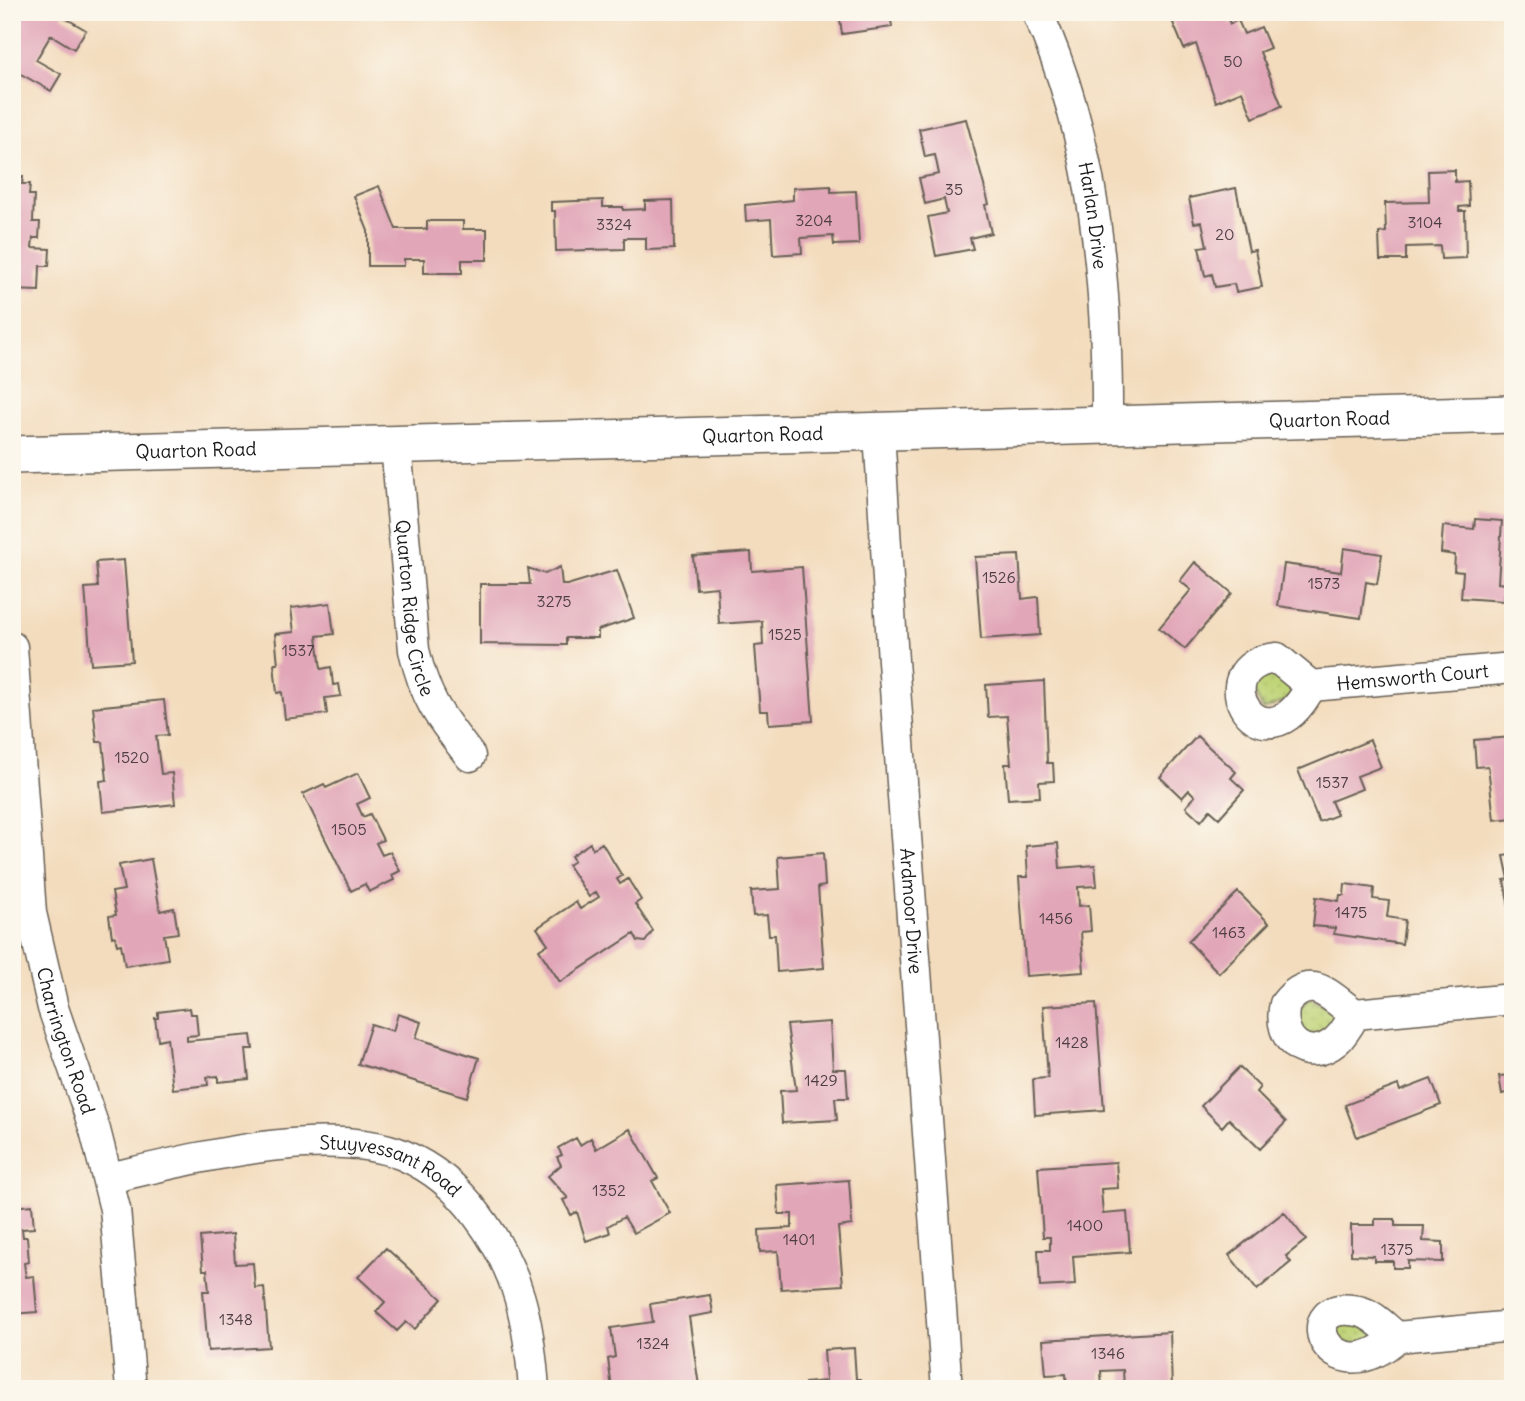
<svg xmlns="http://www.w3.org/2000/svg" width="1525" height="1401" viewBox="0 0 1525 1401" font-family="Delius,sans-serif">
<style>
.grass{fill:url(#grass-dots);stroke:#6e784a;stroke-width:2}
.building{fill:#e1a6b8}
.lines{fill:none;stroke-linecap:round;stroke-linejoin:round}
.minor-casing{stroke:#675f54;stroke-width:33}
.tertiary-casing{stroke:#675f54;stroke-width:40}
.minor{stroke:#fff;stroke-width:30}
.tertiary{stroke:#fff;stroke-width:37}
.labels{text-anchor:middle;dominant-baseline:central;stroke-width:6;stroke-linejoin:round;paint-order:stroke}
.number-label{font-size:16px;fill:#4d3e43}
.street-label{font-size:19px;fill:#1c1c1c;stroke:#fbf7ec}
</style>
<defs>
<pattern id="grass-dots" width="8" height="8" patternUnits="userSpaceOnUse" patternTransform="scale(1.75)"><rect width="8" height="8" fill="#c0d478"/><path d="M2 2h.1M6 6h.1" fill="none" stroke="#a4b567" stroke-width="1.8" stroke-linecap="round"/></pattern>
</defs>
<rect width="100%" height="100%" fill="#fbf7ec"/>
<filter id="ink" filterUnits="userSpaceOnUse"><feTurbulence type="fractalNoise" baseFrequency=".0143" numOctaves="2"/><feDisplacementMap in="SourceGraphic" scale="14" xChannelSelector="R" yChannelSelector="G"/><feConvolveMatrix kernelMatrix="1 2 1 2 8 2 1 2 1" color-interpolation-filters="sRGB"/></filter>
<filter id="wash" filterUnits="userSpaceOnUse"><feTurbulence type="fractalNoise" baseFrequency=".00686" numOctaves="4" result="noise"/><feDisplacementMap in="SourceGraphic" scale="28" xChannelSelector="R" yChannelSelector="G"/><feGaussianBlur stdDeviation="1.57" result="paint"/><feColorMatrix in="noise" values="0 0 0 0 0 0 0 0 0 0 0 0 0 0 0 0 0 1.4 0 .05"/><feComposite in="paint" operator="in"/></filter>
<g filter="url(#wash)">
<rect width="100%" height="100%" fill="#f3dcbd"/>
<path class="grass" d="M1267,671l28,15 -5,13 -27,11 -12,-24z
M1309,998l29,17 -13,20 -13,5 -21,-21z
M1353,1321l25,15 -9,19 -36,-21 5,-7z"/>
<g id="blocks">
<path class="building" d="M16,12h48l-2,4 24,14 -12,19 -23,-14 -15,25 25,14 -10,17 -39,-22v-51z
M839,12h51l2,15 -50,7z
M1176,12h49l5,12 8,-4 6,14 17,-7 9,21 -10,4 22,54 -29,12 -11,-27 -26,11 -20,-58 -12,5 -13,-31 6,-2z
M966,119l23,85 -4,1 6,28 -21,5 3,11 -37,7 -8,-39 19,-4 -3,-14 -19,5 -6,-26 20,-4 -4,-19 -10,2 -6,-28z
M1455,170v12l13,-1 1,25 -10,1v4h6l1,47 -25,1 -1,-13 -34,1v13h-26l-1,-27 7,-1 -1,-29 44,-1 -1,-31z
M16,177h7l-1,7h8l-1,11h5l-1,27h7l-1,16h-6l-1,10 18,1 -1,17h-9l-1,25 -27,-1v-106h4z
M379,186l17,43h31v-8h36v8h24v31h-25v13h-38v-14h-20v7h-36v-35l-14,-35z
M831,186v6l25,-1 3,53 -25,1 -1,-9 -32,2 1,15 -29,2 -2,-36 -25,2 -1,-16 48,-5v-12z
M1236,188l13,63 6,-1 7,37 -26,5 -2,-8 -19,3 -3,-13 -7,2 -6,-29 8,-1 -5,-24 -8,1 -5,-25z
M603,200v7h20v3l22,-1v-8l28,-1 1,49 -28,1v-12h-22v11l-68,2 -1,-40h-4v-9z
M1475,519l27,2 -4,62 8,1 -2,17 -43,-3 2,-26 -9,-1 1,-16 -14,-2 2,-27 31,3z
M1344,548l38,6 -5,30 -11,-2 -5,36 -83,-12 6,-42 57,8z
M751,552l1,19 50,-4 11,154 -44,3 -1,-13h-8l-5,-65 8,-1 -1,-24 -43,3 -2,-37 -21,2 -3,-33z
M1019,555l3,44 16,-2 2,38 -59,4 -6,-82z
M124,560l8,101 -41,3 -6,-76 13,-1 -2,-25z
M1195,562l37,31 -47,56 -26,-21 32,-38 -11,-9z
M560,567l2,18h5l50,-15 17,48 -36,12v8h-32v7l-86,-1v-60h50l-2,-16 17,6z
M330,603l4,31 -17,2 4,33 10,-2 2,18 6,-1 2,12 -16,2 2,16 -42,5 -3,-27 -5,1 -3,-29h4l-3,-30 19,-2 -3,-24z
M1044,681l3,82h6l1,18 -15,1 1,15 -32,2 -3,-35h6l-4,-48 -19,1 -2,-32z
M164,700l4,35 -12,1 5,38 11,-1 3,31 -72,8 -3,-31 7,-1 -4,-38h-6l-4,-35z
M1197,736l39,36 -5,6 13,12 -25,28 -9,-8 -9,11 -15,-14 9,-11 -6,-6 -7,8 -22,-21z
M1513,737v81l-19,2 -6,-54 -12,1 -2,-27z
M1370,740l11,27 -24,9 5,13 -31,12 6,14 -18,7 -21,-52z
M358,773l12,25 -13,6 6,13 7,-3 13,26 -7,3 6,12 8,-3 10,19 -8,4 2,5 -25,12 -4,-8 -14,7 -48,-97 21,-10 2,4z
M590,843l3,6 9,-6 20,33 -5,3 3,5 8,-5 13,21 -6,4 18,27 -8,11 -7,-1 -4,-7 -74,48 -21,-32 9,-6 -11,-16 39,-26 4,7 19,-12 -3,-5 -7,5 -21,-32 6,-4 -3,-5z
M1058,843l2,25 35,-3 2,21 -19,1 1,19 10,-1 2,26 -10,1 3,40 -58,4 -7,-99h9l-2,-31z
M823,853l2,33 -7,1 6,81 -47,4 -2,-37h-6l-2,-20 -14,1 -2,-25 29,-2 -2,-32z
M1513,854v63h-2l-7,-37 5,-1 -5,-23z
M151,859l9,52 14,-3 4,25 -14,2 4,24 -43,7 -4,-22 -4,1 -2,-9 -3,1 -3,-21 7,-1 -4,-23 12,-2 -5,-25z
M1345,884l29,4 -1,11 16,2 -2,16 18,3 -3,24 -68,-10 1,-6 -22,-2 3,-29 23,4 1,-6h4z
M1238,892l31,31 -50,50 -31,-32z
M1096,1003l8,107 -69,5 -2,-36 15,-1 -5,-72z
M189,1008l1,6h6l2,21 -11,1v5l64,-6 2,14h-7l3,30 -31,3v-6l-11,1 1,8 -35,4 -6,-51 -9,2 -3,-22h3v-6z
M398,1014l23,8 -5,16 63,20 -12,39 -109,-33 13,-40 22,7z
M830,1022l3,47h13l2,29h-13l2,22 -55,3 -2,-32 16,-1 -9,-65z
M1239,1067l21,20 -4,5 30,30 -26,27 -31,-30 -7,8 -21,-21z
M1513,1075v17l-11,2 -3,-18z
M1431,1079l10,26 -84,32 -12,-32 53,-20 2,6z
M630,1129l28,49 -6,3 18,32 -36,20 -10,-16 -16,9 2,7 -24,8 -9,-29 -6,3 -8,-15 5,-2 -20,-22 13,-11 -4,-8 5,-2 -4,-7 18,-10 4,7 11,-7 5,11z
M1116,1162l2,26 -17,1 2,25 24,-2 3,40 -57,4 2,29 -35,2 -2,-37h12v-13h-7l-5,-70z
M849,1180l3,45 -14,2 5,58 -62,4 -3,-38 -18,1 -1,-22 33,-2v-14h-13l-2,-29z
M32,1205l2,23 -12,1 1,8h4l2,25 -5,1 2,14 8,-1 3,36 -25,2v-107z
M1284,1212l22,28 -20,16 5,6 -34,28 -28,-35z
M1375,1219h20v7h29l-1,15 20,1v20l-35,-1v7h-15v-7h-19v-5l-23,-1v-30h24z
M233,1234l2,30 18,-1 2,25 9,-1 5,60 -61,4 -5,-60h6l-2,-21h-4l-3,-33z
M386,1248l56,51 -27,30 -9,-7 -9,9 -21,-19 9,-10 -27,-25z
M710,1295l3,18 -24,4 10,69 -87,3 -4,-30 7,-2 -4,-29 42,-6 -3,-18z
M1170,1332l2,57h-48l-1,-19 -22,1 1,18h-35l-1,-15 -20,1 -3,-35z
M854,1348l2,31h4l1,10h-55l-1,-6 21,-2 -2,-31z"/>
</g>
</g>
<g filter="url(#ink)">
<use href="#blocks" fill-opacity="0" stroke="#675f54" stroke-width="2"/>
<g class="lines">
<defs>
<g id="minor">
<path id="s1" d="M1037,12c58,126 71,276 70,413"/>
<path id="s2" d="M879,432l14,229 54,728"/>
<path id="s3" d="M396,445l18,205c12,51 25,66 56,106"/>
<path id="s4" d="M12,647l19,266 22,95 42,122 20,79 16,180"/>
<path d="M1277,658l34,28c-49,93 -113,-21 -34,-28z"/>
<path id="s5" d="M1311,686l202,-18"/>
<path d="M1355,1014c-5,9 -11,20 -19,27 -29,24 -60,-1 -51,-37 26,-34 45,-7 70,10l158,-15"/>
<path id="s6" d="M109,1178c79,-18 217,-55 294,-23 30,13 55,34 74,60 42,55 52,106 57,174"/>
<path d="M1397,1337c-71,64 -109,-44 -35,-25 13,4 24,17 35,25l116,-11"/>
</g>
<g id="tertiary">
<path id="s7" d="M12,455l1501,-41"/>
</g>
</defs>
<use href="#minor" class="minor-casing"/>
<use href="#tertiary" class="tertiary-casing"/>
<use href="#minor" class="minor"/>
<use href="#tertiary" class="tertiary"/>
</g>
</g>
<g class="labels">
<g class="number-label">
<text x="1233" y="61">50</text>
<text x="954" y="189">35</text>
<text x="814" y="220">3204</text>
<text x="1425" y="222">3104</text>
<text x="614" y="224">3324</text>
<text x="1225" y="234">20</text>
<text x="999" y="577">1526</text>
<text x="1324" y="583">1573</text>
<text x="554" y="601">3275</text>
<text x="785" y="634">1525</text>
<text x="298" y="650">1537</text>
<text x="132" y="757">1520</text>
<text x="1332" y="782">1537</text>
<text x="349" y="829">1505</text>
<text x="1351" y="912">1475</text>
<text x="1056" y="918">1456</text>
<text x="1229" y="932">1463</text>
<text x="1072" y="1042">1428</text>
<text x="821" y="1080">1429</text>
<text x="609" y="1190">1352</text>
<text x="1085" y="1225">1400</text>
<text x="799" y="1239">1401</text>
<text x="1397" y="1249">1375</text>
<text x="236" y="1319">1348</text>
<text x="653" y="1343">1324</text>
<text x="1108" y="1353">1346</text>
</g>
<g class="street-label">
<text stroke="none"><textPath href="#s1" startOffset="212">Harlan Drive</textPath></text>
<text stroke="none"><textPath href="#s7" startOffset="1318">Quarton Road</textPath></text>
<text stroke="none"><textPath href="#s7" startOffset="751">Quarton Road</textPath></text>
<text stroke="none"><textPath href="#s7" startOffset="184">Quarton Road</textPath></text>
<text stroke="none"><textPath href="#s3" startOffset="164">Quarton Ridge Circle</textPath></text>
<text stroke="none"><textPath href="#s5" startOffset="102">Hemsworth Court</textPath></text>
<text stroke="none"><textPath href="#s2" startOffset="480">Ardmoor Drive</textPath></text>
<text stroke="none"><textPath href="#s4" startOffset="399">Charrington Road</textPath></text>
<text stroke="none"><textPath href="#s6" startOffset="290">Stuyvessant Road</textPath></text>
</g>
</g>
<rect width="1525" height="1401" fill="none" stroke="#fbf7ec" stroke-width="42"/>
</svg>
